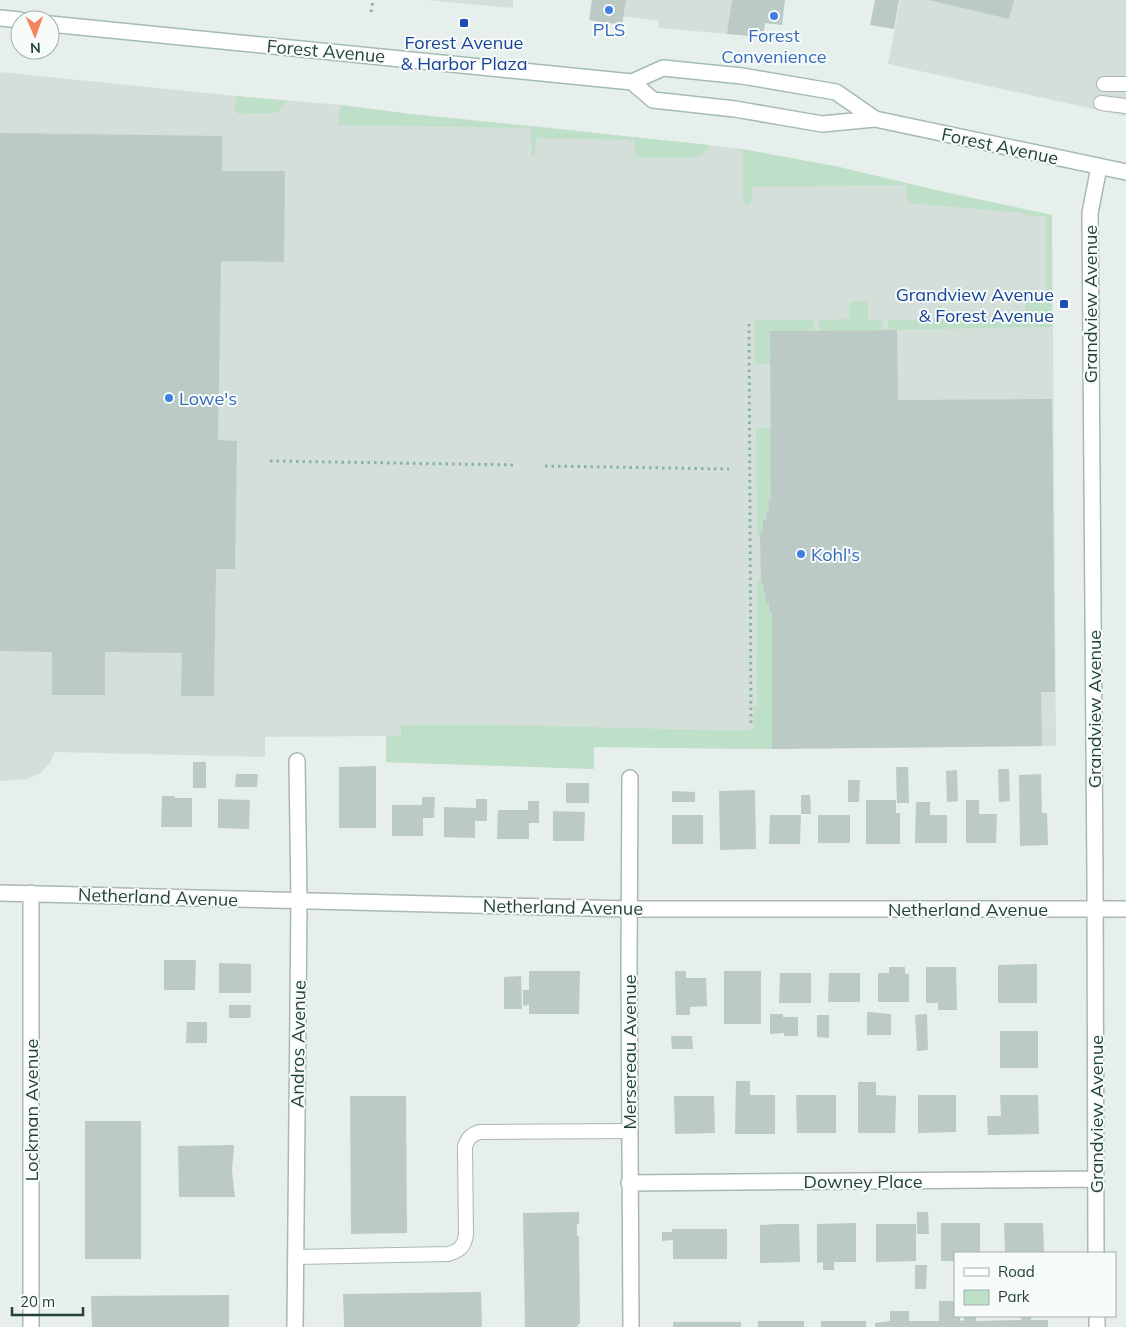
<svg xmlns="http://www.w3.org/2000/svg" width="1126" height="1327" viewBox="0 0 1126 1327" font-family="Mulish,sans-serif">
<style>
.built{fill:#d4dfda}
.green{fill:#bfe0c8}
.building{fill:#bbcac4}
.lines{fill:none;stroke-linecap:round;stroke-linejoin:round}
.lane-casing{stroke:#a8b8b2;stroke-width:16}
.street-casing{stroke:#a8b8b2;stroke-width:18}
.secondary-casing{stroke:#a4bbb3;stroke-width:18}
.path{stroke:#86b3a5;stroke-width:3;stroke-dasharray:2.5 4;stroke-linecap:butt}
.lane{stroke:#fff;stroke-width:14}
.street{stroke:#fff;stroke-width:15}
.secondary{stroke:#fff;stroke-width:15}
.shop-dot{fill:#3f7fe0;stroke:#f7fbf9;stroke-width:2}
.transit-dot{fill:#1a4fb4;stroke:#f7fbf9;stroke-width:2}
.labels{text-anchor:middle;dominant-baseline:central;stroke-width:4;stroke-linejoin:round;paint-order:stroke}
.shop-label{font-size:18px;fill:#366cbe;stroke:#f7fbf9}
.transit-label{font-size:18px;fill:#164399;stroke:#f7fbf9}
.street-label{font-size:18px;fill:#24423a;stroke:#f7fbf9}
</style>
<rect width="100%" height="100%" fill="#e6efeb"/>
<path class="built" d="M427,0h86v8z
M592,0h176l-5,37 -105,-9 1,-7 -30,-4h-6l-1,8z
M900,0h226v116l-238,-52z
M0,72l236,24 105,9 69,9 124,12 208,23 97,18 105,25 108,23 4,531 -284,3 -178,-2v22l-208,-7v-26l-121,1v20l-210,-5 -5,11 -9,10 -14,6 -27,2z"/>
<path class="green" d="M236,96l51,5 -7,9 -4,3 -38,1 -3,-4z
M341,105l69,9 299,31 -3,7 -10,5 -57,1 -4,-2v-16l-99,-2 -1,17 -2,2 -2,-2v-27l-193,-3z
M742,149l97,18 105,25 108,23v112l-164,3v-10l137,-1 1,-18 20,-1v-84h-19l-3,-3 -116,-10 -2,-18 -154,2 -1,16 -5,2 -3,-3z
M853,301l15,1v18h14v10h-63v-10l31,-1 -1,-15z
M754,320h60v10l-44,1v33h-15z
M756,428h15v73h-3l1,10h-3l-3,20h-2l-1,6 -3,-3z
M761,575l3,18h2l3,10v9h3v137l-178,-2v22l-208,-7 1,-26h14v-11h102l243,6 8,-3v-21l3,-2v-122z"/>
<path class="building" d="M592,0h34l-4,25 -33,-5z
M732,0h53l-3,25 -17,-2 -2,14 -36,-3z
M875,0h24l-5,29 -24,-4z
M929,0h85l-5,19z
M0,133l222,3v35h63l-1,91 -63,-1 -3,179 19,1 -2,128h-19l-2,127h-33l1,-43 -77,-1v43h-53v-43l-52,-1z
M897,330l1,70 154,-1 3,293h-14l1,54 -270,3v-137h-3v-9h-3v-10h-2l-1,-9 -2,-1 -1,-46 1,-6h2v-11h3v-9h3l-1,-10h3l-1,-170z
M193,762h13v26h-13z
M376,766v62h-37v-61z
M896,767h12l1,36h-12z
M998,769h11l1,32 -11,1z
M957,770l1,31 -11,1 -1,-31z
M236,774h22l-1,13h-22z
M1041,774l1,39h5l1,32 -28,1 -1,-71z
M848,780h12l-1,22h-11z
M566,783h23v20h-23z
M755,790l1,59 -36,1 -1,-59z
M672,791l23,1v10h-23z
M801,795h9l1,19h-10z
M162,796h12l1,2h17v29h-31z
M422,797h13l-1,21h-11v18h-31v-31h30z
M218,799l32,1 -1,29 -31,-1z
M476,799h11v22h-12v17l-31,-1v-30l32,1z
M866,800h30v13h4v31h-34z
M966,800h13v14h18l-1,29h-30z
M528,801h11v22h-10v16h-32l1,-29h30z
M916,802h14v13h17v28h-32z
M553,811l32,1 -1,29h-31z
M672,815h31v29h-31z
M770,815h31l-1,29h-31z
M818,815h32v28h-32z
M164,960h32l-1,30h-31z
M219,963l32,1v29h-32z
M1037,964v39h-39v-38z
M889,967h16v7h4v28h-31v-29h11z
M926,967h30l1,43h-19v-7h-12z
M529,971h51l-1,43h-50v-9l-6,1v-16h6z
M675,971h11v7h20l1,28 -17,1v8h-14z
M724,971h37v53h-37z
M780,973h31v30h-32z
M829,973h31v29h-32z
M521,976l1,33h-18v-32z
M229,1005h22l-1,13h-21z
M867,1012l24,2v21h-24z
M770,1014h13v3h15v19h-14v-3l-14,1z
M927,1014l1,36 -11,1 -2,-36z
M817,1015h12v23l-12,-1z
M187,1022h20v21h-21z
M1000,1031h38v37h-38z
M671,1036h21l1,13h-21z
M736,1081h14v14h25v39h-40z
M858,1082h18v13l20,1 -1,37h-37z
M796,1095h40v38h-39z
M918,1095h38v37l-38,1z
M1000,1095h38l1,39 -51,1 -1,-19h14z
M350,1096h56l1,137 -56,1z
M674,1096h40l1,37 -40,1z
M85,1121h56v138h-56z
M234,1145l-2,26 3,26h-56l-1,-51z
M579,1212v12h-2v12h2v2l1,86h-2v3h-53l-2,-114z
M917,1212h11l1,22h-12z
M856,1223v39h-22v8h-11v-8l-6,1v-39z
M941,1223h39v30h-25v8h-14z
M1004,1223h39l1,30h-39z
M778,1224h21l1,38 -40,1v-38z
M876,1224h40v37l-40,1z
M672,1229h55v30h-54v-19l-11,1v-9h10z
M915,1265h12l-1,24h-11z
M481,1292l1,35h-138l-1,-33z
M229,1295v32h-137l-1,-31z
M939,1301h16v15h5v4l4,1v-5h12v5l45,-1v-4h10v4h17v7h-173v-4l15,-2v-10h19v10h30z
M758,1321h46v6h-46z
M821,1321h45v6h-45z
M673,1322h68v5h-68z"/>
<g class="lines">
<defs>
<path id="lane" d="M1104,84h22
M1101,103l25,3
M296,1257l152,-3c11,-3 16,-7 18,-19l-1,-89c3,-8 6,-11 14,-14l150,-1"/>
<path id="street" d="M630,778l-1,186 2,363
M0,893l629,16h497
M629,1183l467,-4
M1096,1253l-1,-375 -5,-665 9,-46
M1097,1316v11
M31,1327v-434
M295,1327l4,-426 -2,-140"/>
<path id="secondary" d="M0,18l20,2
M50,24l582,58 31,-14 79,8 94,16 39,27
M632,82l21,18 82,9 87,15 53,-5 251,53"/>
</defs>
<use href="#lane" class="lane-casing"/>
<use href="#street" class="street-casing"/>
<use href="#secondary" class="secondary-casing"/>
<path class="path" d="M371,12l2,-12
M749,324l2,399
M270,461l247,4
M545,466l184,3"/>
<use href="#lane" class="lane"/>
<use href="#street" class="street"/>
<use href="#secondary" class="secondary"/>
</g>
<g class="shop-dot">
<circle cx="609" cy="10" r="5"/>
<circle cx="774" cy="16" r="5"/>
<circle cx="169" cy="398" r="5"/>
<circle cx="801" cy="554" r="5"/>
</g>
<g class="transit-dot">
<rect x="459" y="18" width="10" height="10" rx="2.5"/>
<rect x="1059" y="299" width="10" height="10" rx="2.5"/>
</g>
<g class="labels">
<g class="shop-label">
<text x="609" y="29">PLS</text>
<text x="774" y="35">Forest<tspan x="774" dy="21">Convenience</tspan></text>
<text x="179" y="398" text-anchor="start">Lowe's</text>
<text x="811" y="554" text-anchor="start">Kohl's</text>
</g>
<g class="transit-label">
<text x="464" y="42">Forest Avenue<tspan x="464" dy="21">&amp; Harbor Plaza</tspan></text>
<text x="1054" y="294" text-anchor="end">Grandview Avenue<tspan x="1054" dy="21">&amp; Forest Avenue</tspan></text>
</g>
<g class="street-label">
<text transform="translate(326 51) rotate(5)">Forest Avenue</text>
<text transform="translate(1000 146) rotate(12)">Forest Avenue</text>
<text transform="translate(1090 304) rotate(-90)">Grandview Avenue</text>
<text transform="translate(1094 709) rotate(-90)">Grandview Avenue</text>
<text transform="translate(158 897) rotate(2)">Netherland Avenue</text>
<text transform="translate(563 907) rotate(1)">Netherland Avenue</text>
<text x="968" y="909">Netherland Avenue</text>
<text transform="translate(298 1044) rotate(-89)">Andros Avenue</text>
<text transform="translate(629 1052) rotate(-90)">Mersereau Avenue</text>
<text transform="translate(31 1110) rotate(-90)">Lockman Avenue</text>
<text transform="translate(1096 1114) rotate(-90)">Grandview Avenue</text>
<text x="863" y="1181">Downey Place</text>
</g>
</g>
<rect x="954" y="1252" width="162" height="65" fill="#f7fbf9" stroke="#a3b1ad"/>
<rect x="964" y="1268" width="25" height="8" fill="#ffffff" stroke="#a3b1ad"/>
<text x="998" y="1277" font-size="15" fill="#24423a">Road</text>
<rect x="964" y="1290" width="25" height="15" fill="#bfe0c8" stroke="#a3b1ad"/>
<text x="998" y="1302" font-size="15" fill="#24423a">Park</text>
<g transform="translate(35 35) rotate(178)"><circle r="24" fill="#f7fbf9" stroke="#a3b1ad"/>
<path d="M0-4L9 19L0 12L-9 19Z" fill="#f4845f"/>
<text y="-8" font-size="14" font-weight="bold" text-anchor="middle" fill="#24423a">N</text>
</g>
<path d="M12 1307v8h71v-8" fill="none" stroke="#24423a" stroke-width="2.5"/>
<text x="20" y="1307" font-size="15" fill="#24423a" stroke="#f7fbf9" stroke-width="4" paint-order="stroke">20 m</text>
</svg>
